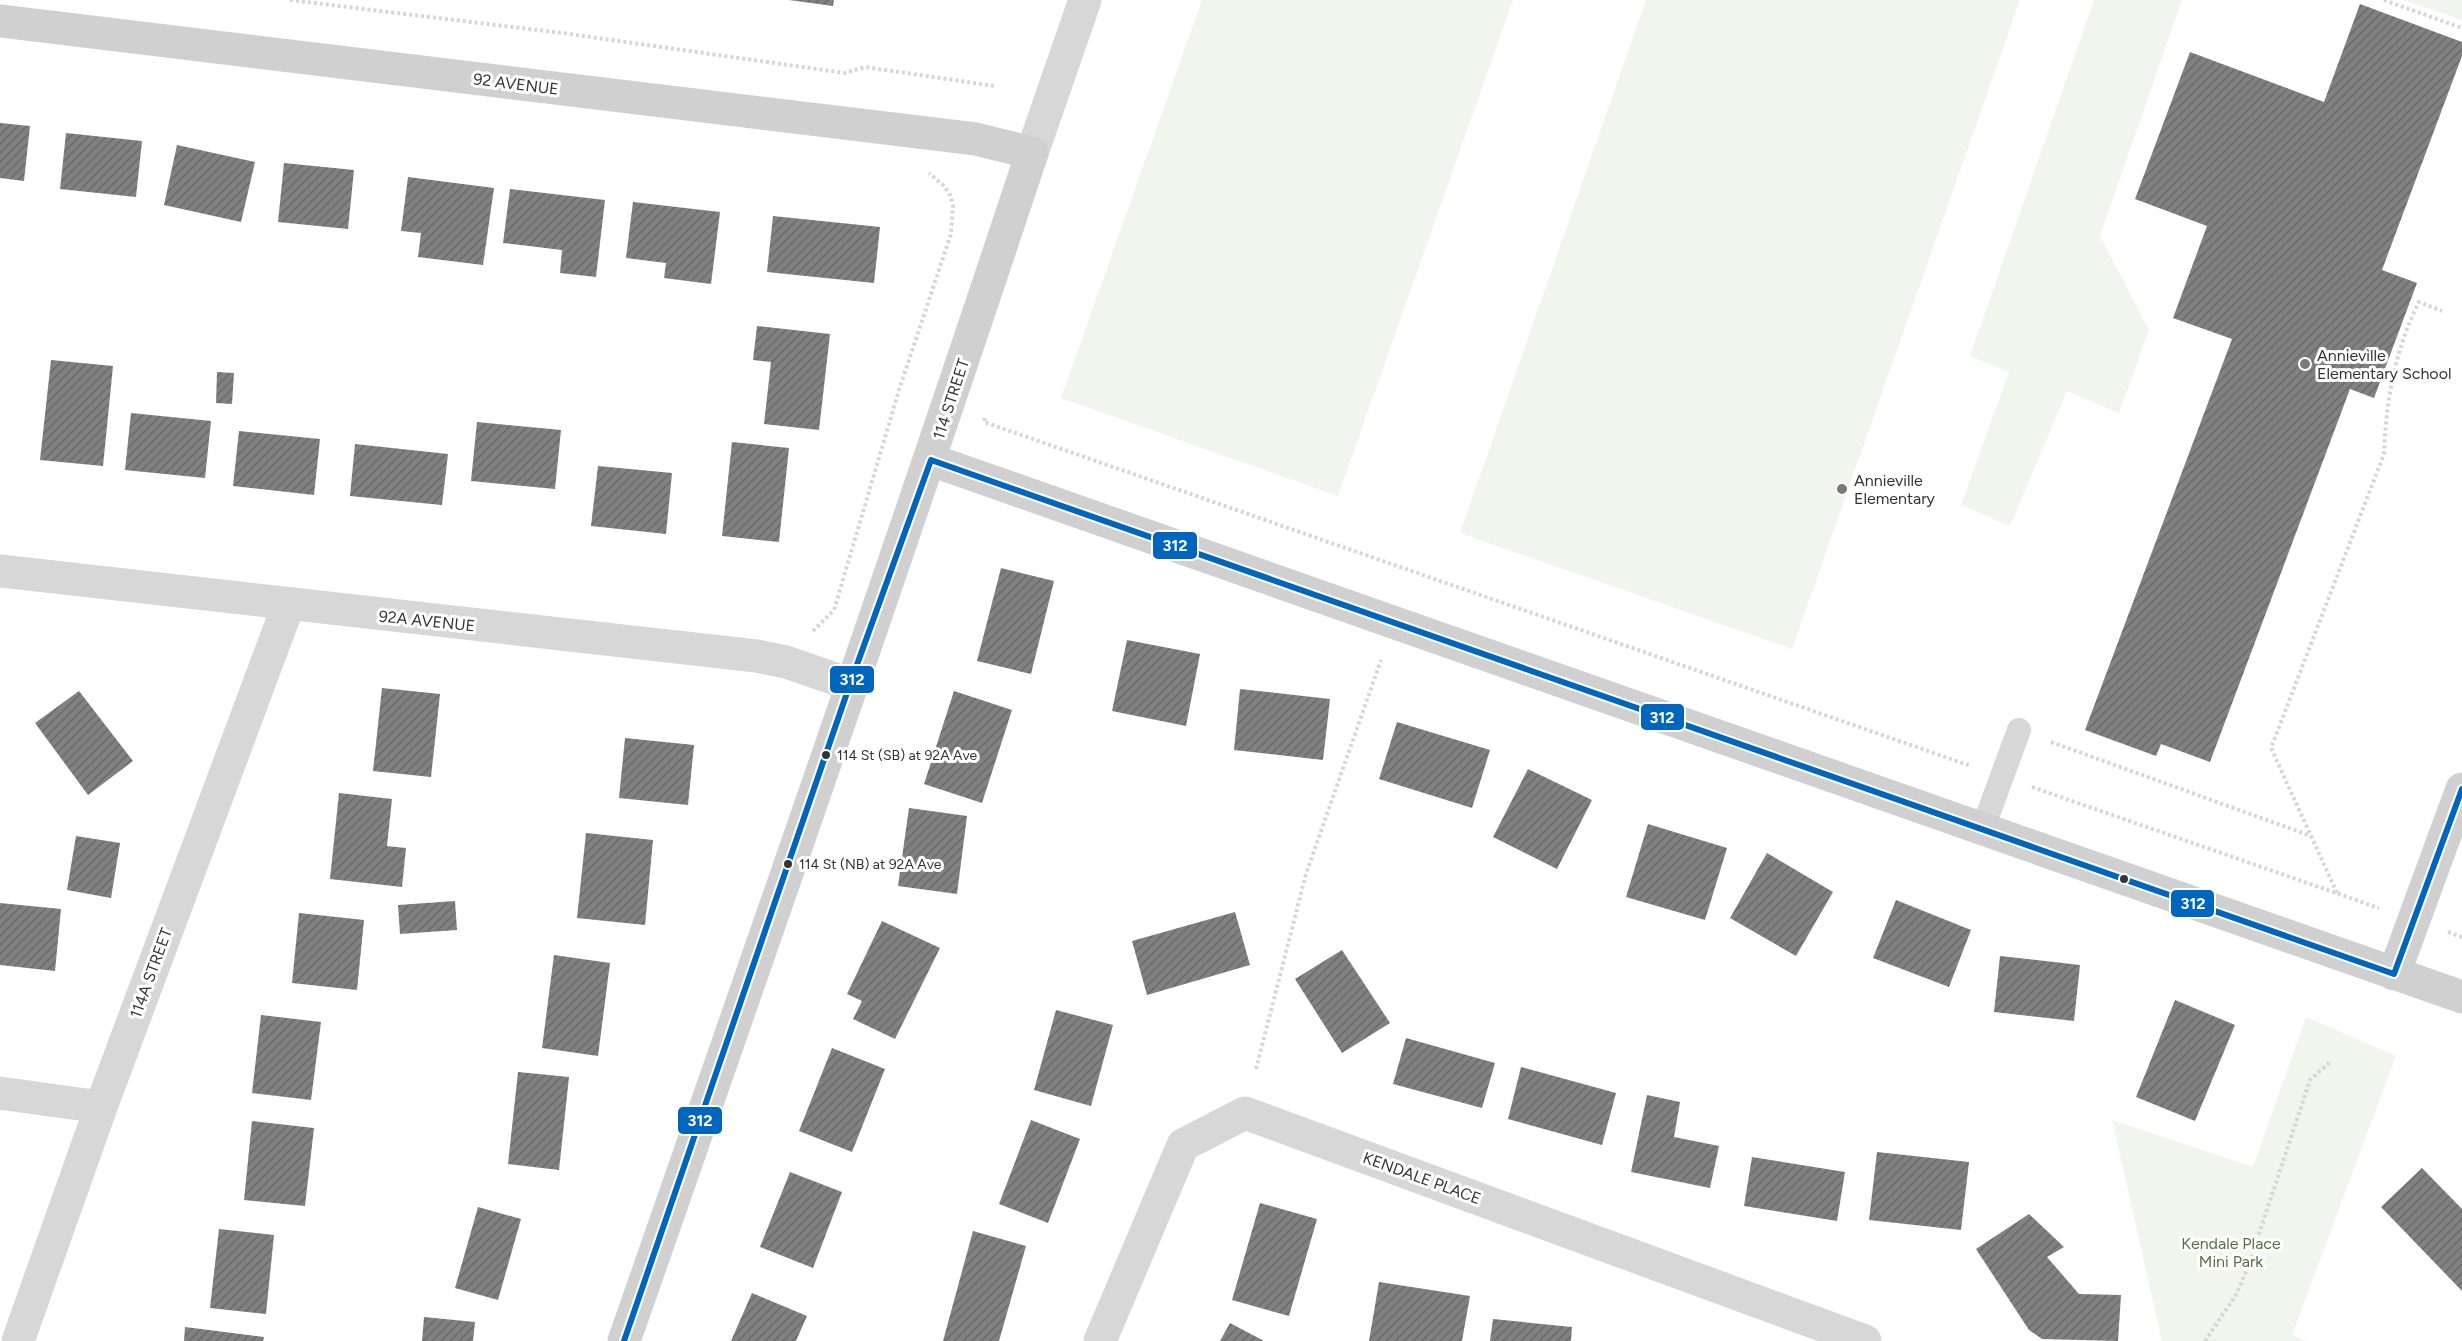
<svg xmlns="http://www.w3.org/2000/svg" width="2462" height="1341" viewBox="0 0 2462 1341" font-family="Figtree,sans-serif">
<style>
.park{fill:#f1f5ed}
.building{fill:url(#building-hatch)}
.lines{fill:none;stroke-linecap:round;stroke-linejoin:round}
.path{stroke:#d6d6d6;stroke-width:4;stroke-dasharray:3 3;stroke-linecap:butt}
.lane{stroke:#d7d7d7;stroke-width:24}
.street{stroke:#d7d7d7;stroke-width:33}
.secondary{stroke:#d0d0d0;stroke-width:33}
.bus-1-casing{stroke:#fff;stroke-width:10}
.bus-1{stroke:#0065bd;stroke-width:6}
.poi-dot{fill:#7a7a7a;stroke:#fff;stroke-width:2}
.bus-dot{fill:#333;stroke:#fff;stroke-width:2}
.labels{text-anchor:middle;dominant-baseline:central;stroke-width:6;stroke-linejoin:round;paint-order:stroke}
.bus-label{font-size:14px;fill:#333;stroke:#fff;text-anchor:start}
.street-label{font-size:16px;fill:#333;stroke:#fff}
.poi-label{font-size:16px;fill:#333;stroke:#fff;text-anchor:start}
.park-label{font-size:16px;fill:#56703f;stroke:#fff}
.line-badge{stroke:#fff;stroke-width:2}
.badge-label{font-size:16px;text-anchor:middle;font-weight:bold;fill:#fff}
</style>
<defs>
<pattern id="building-hatch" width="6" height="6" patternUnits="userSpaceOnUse" patternTransform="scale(1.5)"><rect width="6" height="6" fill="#818181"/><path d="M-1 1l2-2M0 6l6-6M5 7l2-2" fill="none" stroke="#6a6a6a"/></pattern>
</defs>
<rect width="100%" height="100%" fill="#fff"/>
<path class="park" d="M1202,0h311l-175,496 -277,-98z
M1646,0h374l-228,649 -332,-116z
M2094,0h88l-82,236 49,94 -30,83 -52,-22 -57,135 -49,-21 48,-133 -39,-16z
M2403,0h59v20z
M2306,1017l90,39 -104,279 14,6h-144l-50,-221 141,47z"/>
<path class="building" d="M789,0h45l-1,6z
M2360,4l102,38v14l-80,214 35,13 -43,115 -24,-9 -140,373 -49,-18 -5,12 -71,-26 147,-391 -59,-21 34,-92 -72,-27 55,-147 134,50z
M0,123l30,3 -6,55 -24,-3z
M66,133l76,8 -6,56 -76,-8z
M177,145l78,17 -14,60 -77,-17z
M284,163l70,7 -6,59 -70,-7z
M408,177l86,11 -11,77 -65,-8 3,-24 -20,-2z
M510,189l95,11 -9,77 -36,-4 2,-23 -59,-7z
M633,202l87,10 -9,72 -47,-6 2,-15 -40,-5z
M773,216l107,11 -6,56 -107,-11z
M757,326l73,8 -11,96 -55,-6 7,-62 -18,-2z
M51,360l62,6 -10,100 -63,-6z
M217,372l17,1 -2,31 -16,-1z
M131,413l80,8 -6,57 -80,-8z
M477,422l84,8 -6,59 -84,-8z
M239,431l81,8 -6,56 -81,-9z
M732,442l57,6 -10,94 -57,-6z
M355,444l93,10 -6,51 -92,-9z
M598,466l74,7 -6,61 -75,-8z
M1001,568l53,13 -23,93 -54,-13z
M1127,640l73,14 -14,72 -74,-15z
M382,688l58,6 -9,83 -58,-6z
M1240,689l90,10 -7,61 -89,-10z
M79,691l54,70 -45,34 -53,-72z
M954,691l58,19 -30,93 -58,-19z
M1397,722l93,28 -18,58 -93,-29z
M625,738l69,7 -6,60 -69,-7z
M1528,769l64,31 -35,69 -64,-32z
M339,793l53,6 -5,47 19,2 -4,39 -72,-8z
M909,808l58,8 -10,78 -59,-8z
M1648,824l79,24 -22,72 -79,-23z
M586,833l67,7 -8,85 -68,-7z
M76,836l44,7 -9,55 -44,-8z
M1767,853l66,39 -37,64 -66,-38z
M1896,900l75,30 -22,57 -76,-29z
M455,901l2,29 -57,4 -2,-29z
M0,903l61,6 -6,62 -55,-6z
M1235,912l15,53 -103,30 -15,-54z
M299,913l65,7 -7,70 -65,-7z
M882,921l58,27 -45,91 -42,-20 9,-18 -15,-7z
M1342,950l48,73 -48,30 -47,-74z
M554,955l56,8 -12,93 -56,-8z
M2000,956l80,9 -6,56 -80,-9z
M2175,1000l60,25 -40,96 -59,-24z
M1056,1010l57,15 -22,81 -57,-16z
M261,1015l60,7 -10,78 -59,-7z
M1406,1038l89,25 -13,45 -89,-24z
M832,1048l53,21 -33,83 -53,-21z
M1521,1067l95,26 -14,52 -94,-26z
M518,1072l51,5 -10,93 -51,-6z
M1647,1095l33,7 -6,35 45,9 -9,42 -79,-16z
M1031,1120l49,19 -32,84 -49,-19z
M252,1121l62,7 -9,78 -61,-6z
M1877,1152l92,10 -8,68 -92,-10z
M1752,1157l93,15 -8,49 -93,-15z
M2422,1168l40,41v82l-81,-84z
M790,1172l52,20 -29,76 -53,-21z
M1260,1203l57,16 -28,97 -57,-16z
M478,1207l43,12 -23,81 -43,-12z
M2029,1214l35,33 -17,10 32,37 42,1 -3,46 -76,-2 -13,-9 -53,-81z
M219,1229l55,6 -8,79 -56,-6z
M973,1231l53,15 -27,95h-56z
M1379,1282l91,14 -8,45h-93z
M752,1293l55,23 -11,25h-65z
M424,1317l51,5 -2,19h-51z
M1493,1319l79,8 -1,14h-81z
M1230,1323l34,18h-44z
M185,1327l79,10 -1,4h-79z"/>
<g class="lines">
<path class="path" d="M290,0l272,33 283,40 20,-6 130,19
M2384,0l78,28
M985,418l-1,4 987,344
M813,631l21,-21 65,-220 52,-156 2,-29 -3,-10 -7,-10 -14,-12
M2051,742l260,94
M2032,787l347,121
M2337,893l-66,-145 113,-294c2,-53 11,-105 35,-152l23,9
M2448,932l14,5
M1256,1069l50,-195 75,-214
M2205,1341l31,-46 12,-28 62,-187 20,-18"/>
<path class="lane" d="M1983,828l36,-98"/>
<path class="street" d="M1032,153l53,-153
M0,571l757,85 29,6 64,22
M0,1093l101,14
M18,1341l83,-234 187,-501
M1100,1341l83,-196 62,-32 620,228"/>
<path class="secondary" d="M0,21l976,118 56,14c-132,398 -270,793 -408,1188
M931,460l1531,537
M2394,974l68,-185"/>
<defs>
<path id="bus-1" d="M931,460l1463,514
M2394,974l68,-185
M624,1341l226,-657 81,-224"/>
</defs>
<use href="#bus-1" class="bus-1-casing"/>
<use href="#bus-1" class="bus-1"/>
</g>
<g class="poi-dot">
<circle cx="2305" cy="364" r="6"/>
<circle cx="1842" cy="489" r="6"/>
</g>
<g class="bus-dot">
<circle cx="826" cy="755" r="5"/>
<circle cx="788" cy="864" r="5"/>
<circle cx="2124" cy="879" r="5"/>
</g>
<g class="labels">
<g class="bus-label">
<text x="837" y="755">114 St (SB) at 92A Ave</text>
<text x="799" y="864">114 St (NB) at 92A Ave</text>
</g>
<g class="street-label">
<text transform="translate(516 84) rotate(7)">92 AVENUE</text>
<text transform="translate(951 399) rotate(-72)">114 STREET</text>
<text transform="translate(427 621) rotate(6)">92A AVENUE</text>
<text transform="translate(151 973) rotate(-70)">114A STREET</text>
<text transform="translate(1422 1178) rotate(20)">KENDALE PLACE</text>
</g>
<g class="poi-label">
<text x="2317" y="355">Annieville<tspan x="2317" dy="18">Elementary School</tspan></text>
<text x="1854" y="480">Annieville<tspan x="1854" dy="18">Elementary</tspan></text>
</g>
<g class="park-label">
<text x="2231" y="1243">Kendale Place<tspan x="2231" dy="18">Mini Park</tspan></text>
</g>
</g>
<g class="line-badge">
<rect x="1152" y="531" width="46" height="29" rx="6" fill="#0065bd"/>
<rect x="829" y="665" width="46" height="29" rx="6" fill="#0065bd"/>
<rect x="1640" y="703" width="45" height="28" rx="6" fill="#0065bd"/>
<rect x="2170" y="889" width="45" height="29" rx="6" fill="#0065bd"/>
<rect x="677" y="1106" width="46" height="29" rx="6" fill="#0065bd"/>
</g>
<g class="badge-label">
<text x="1175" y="551">312</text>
<text x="852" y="685">312</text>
<text x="1662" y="723">312</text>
<text x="2193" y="909">312</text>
<text x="700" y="1126">312</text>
</g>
</svg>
